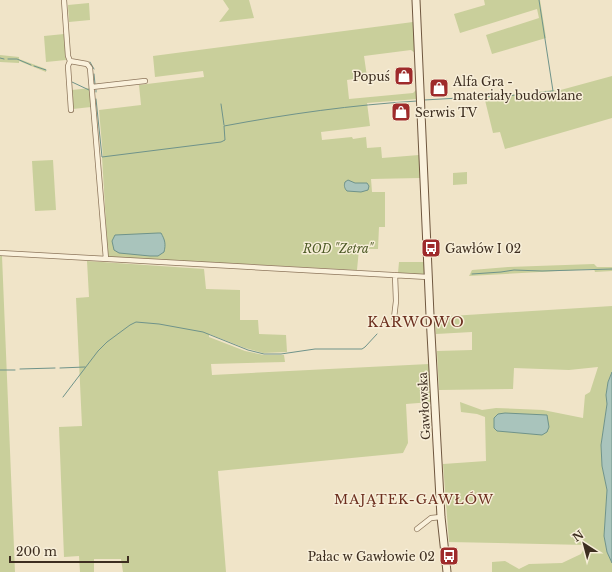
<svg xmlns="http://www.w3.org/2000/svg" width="612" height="572" viewBox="0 0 612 572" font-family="'Libre Baskerville',serif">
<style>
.green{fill:#c9cf9b}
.water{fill:#a9c4bc;stroke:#6f938a}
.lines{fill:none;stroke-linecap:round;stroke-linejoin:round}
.stream{stroke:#6f938a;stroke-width:1}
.street-casing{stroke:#8d765c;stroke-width:6}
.secondary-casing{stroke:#6f573f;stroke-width:9}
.street{stroke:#faf1dc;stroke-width:4.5}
.secondary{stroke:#faf1dc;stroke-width:7}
.labels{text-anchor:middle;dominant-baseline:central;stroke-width:3;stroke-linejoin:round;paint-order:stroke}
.poi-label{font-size:12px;fill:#3d2e20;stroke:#f7eed8;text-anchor:start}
.park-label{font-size:12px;font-style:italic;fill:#4d5a26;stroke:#f7eed8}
.street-label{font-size:12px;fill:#3d2e20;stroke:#f7eed8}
.neighbourhood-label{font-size:13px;letter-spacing:1px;fill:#6b2e1e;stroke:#f7eed8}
.quarter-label{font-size:14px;letter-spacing:1px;fill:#6b2e1e;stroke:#f7eed8}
</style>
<rect width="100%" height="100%" fill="#f0e4c8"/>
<path class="green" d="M223,0h26l5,18 -35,4 10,-13z
M484,0h56l6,38 -54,16 -6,-19 53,-17 -2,-9 -77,24 -6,-19 31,-9z
M89,3l1,17 -21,2 -1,-17z
M413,22l2,31 -4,-3 -47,6 3,21 -20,3 2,19 64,-6 3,-3 1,9 -50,4 3,23 -49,6 1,8 30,-3 1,2 13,-2 1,11 14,-1 1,11 37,-3 1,23 -49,1 1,13h13v35h-6l-1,22h-19l-2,21 -249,-13 -6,-100h1l-4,-47 42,-5 -2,-20 65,-8 -1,-6 -48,6 -2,-21z
M64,34l2,26 -20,2 -2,-26z
M0,55l19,2v2l27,10v3l-27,-11v2l-19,-1z
M612,76v42l-107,31 -5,-17 -7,1 -9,-37 34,-2 35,-4 4,1z
M90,88l1,19 -18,2 -1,-19z
M53,160l3,50 -21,1 -3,-50z
M467,172v12l-14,1v-12z
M0,256h2l13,316h-15z
M87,261l117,8 2,20 34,1v30h18l1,14 27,1 1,17 -24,1 -18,-5 -36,-14v3l36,14 19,4h20l1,7 -74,2 1,11 217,-11 2,38 -25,2 2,39 -5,10 -185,18 8,101h-103l-2,-13h-27v13h-14l-1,-16 -15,1 -5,-130 23,-1 -6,-128 13,-1z
M399,262h25l1,12 -3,1 -24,-2z
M594,264l3,3h15v4l-17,1 -1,-3 -125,7 3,-6 36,-3z
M612,306v66l-4,10 -2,13 1,9 -6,41 1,21 5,24 -3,46 3,16 5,11v9h-120v-10l13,-1 14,8 10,-5 33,-1 19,-9 5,-9 -137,-3 -6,-78 43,-3 -1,-44 -8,-3 -16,-2 -1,-10 22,8 14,-2 47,2 40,8 2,-23 5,-3 8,-25 -29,3 -55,-2 -1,21 -74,1 -2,-39 35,-1v-18l-36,2 -1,-17z"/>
<path class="water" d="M348,180l7,3h12l2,3 -1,4 -7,2 -14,-1c-3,-3 -3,-6 -2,-9z
M158,233h3c4,7 5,11 3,19l-6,4h-8l-31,-3 -5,-3 -2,-9 3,-6z
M612,372v191l-5,-11 -3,-16 3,-46 -5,-24 -1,-21 6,-41 -1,-9 2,-13z
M505,413l42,2 2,12 -2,5 -5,3 -45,-4 -3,-3v-10l4,-4z"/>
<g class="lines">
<path class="stream" d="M0,58l4,1
M8,59h9l14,6
M90,62l4,7
M34,66l12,4
M94,74l1,10
M72,82l17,8
M96,90v2
M96,99l6,58 119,-15 4,-2 -1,-14c64,-12 128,-21 193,-25
M424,100l71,-4 26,-1 32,-4 -14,-91
M221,104l3,21
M472,274l29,-2 13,-2 28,1 70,-2
M60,368l25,-1
M20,369l35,-1
M0,370h15
M63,397l35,-46 9,-9 23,-17 6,-3 23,2 44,8 45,18 16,4h17l34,-5h47l3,-2 12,-13"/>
<defs>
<path id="street" d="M64,0l4,56 2,5
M92,87l53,-6
M71,110l-3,-44 2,-5 17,3 3,4 16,191
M0,253l428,24
M394,318l2,-17 -1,-26
M417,529l14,-11 10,-1"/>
<path id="secondary" d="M416,0l14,315 11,202 6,55"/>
</defs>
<use href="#street" class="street-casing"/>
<use href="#secondary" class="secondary-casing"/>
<use href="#street" class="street"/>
<use href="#secondary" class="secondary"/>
</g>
<defs>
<symbol id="shop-square" viewBox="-11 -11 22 22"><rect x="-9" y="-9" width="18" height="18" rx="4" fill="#9e2a2b" stroke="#f7eed8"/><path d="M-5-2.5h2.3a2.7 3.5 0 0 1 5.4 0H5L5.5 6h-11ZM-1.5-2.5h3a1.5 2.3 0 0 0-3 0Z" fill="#fff"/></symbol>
<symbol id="bus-square" viewBox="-11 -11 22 22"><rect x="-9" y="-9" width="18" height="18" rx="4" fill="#9e2a2b" stroke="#f7eed8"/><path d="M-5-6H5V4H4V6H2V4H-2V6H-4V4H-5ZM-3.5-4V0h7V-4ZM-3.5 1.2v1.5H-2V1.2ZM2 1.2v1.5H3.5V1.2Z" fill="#fff"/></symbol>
</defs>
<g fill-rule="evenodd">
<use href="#shop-square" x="393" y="65" width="22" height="22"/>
<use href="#shop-square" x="428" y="77" width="22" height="22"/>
<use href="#shop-square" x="390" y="101" width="22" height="22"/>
<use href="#bus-square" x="420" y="237" width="22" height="22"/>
<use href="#bus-square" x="438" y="545" width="22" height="22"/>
</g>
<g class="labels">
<g class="poi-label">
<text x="390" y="76" text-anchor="end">Popuś</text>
<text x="453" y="81">Alfa Gra -<tspan x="453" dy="14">materiały budowlane</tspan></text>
<text x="415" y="112">Serwis TV</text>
<text x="445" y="248">Gawłów I 02</text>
<text x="435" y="556" text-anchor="end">Pałac w Gawłowie 02</text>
</g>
<g class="park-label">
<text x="338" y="248">ROD "Zetra"</text>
</g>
<g class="street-label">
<text transform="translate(424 406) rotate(-93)">Gawłowska</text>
</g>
<g class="neighbourhood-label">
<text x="414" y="499">MAJĄTEK-GAWŁÓW</text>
</g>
<g class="quarter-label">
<text x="416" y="322">KARWOWO</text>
</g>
</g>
<g transform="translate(584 544) rotate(324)" stroke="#f7eed8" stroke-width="3" paint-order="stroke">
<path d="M0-3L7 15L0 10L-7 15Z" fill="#3d2e20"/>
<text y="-6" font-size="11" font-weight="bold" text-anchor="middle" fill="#3d2e20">N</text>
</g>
<path d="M10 556v6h118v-6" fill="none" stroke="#3d2e20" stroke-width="2"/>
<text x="16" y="556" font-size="12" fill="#3d2e20" stroke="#f7eed8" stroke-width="3" paint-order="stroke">200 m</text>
</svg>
